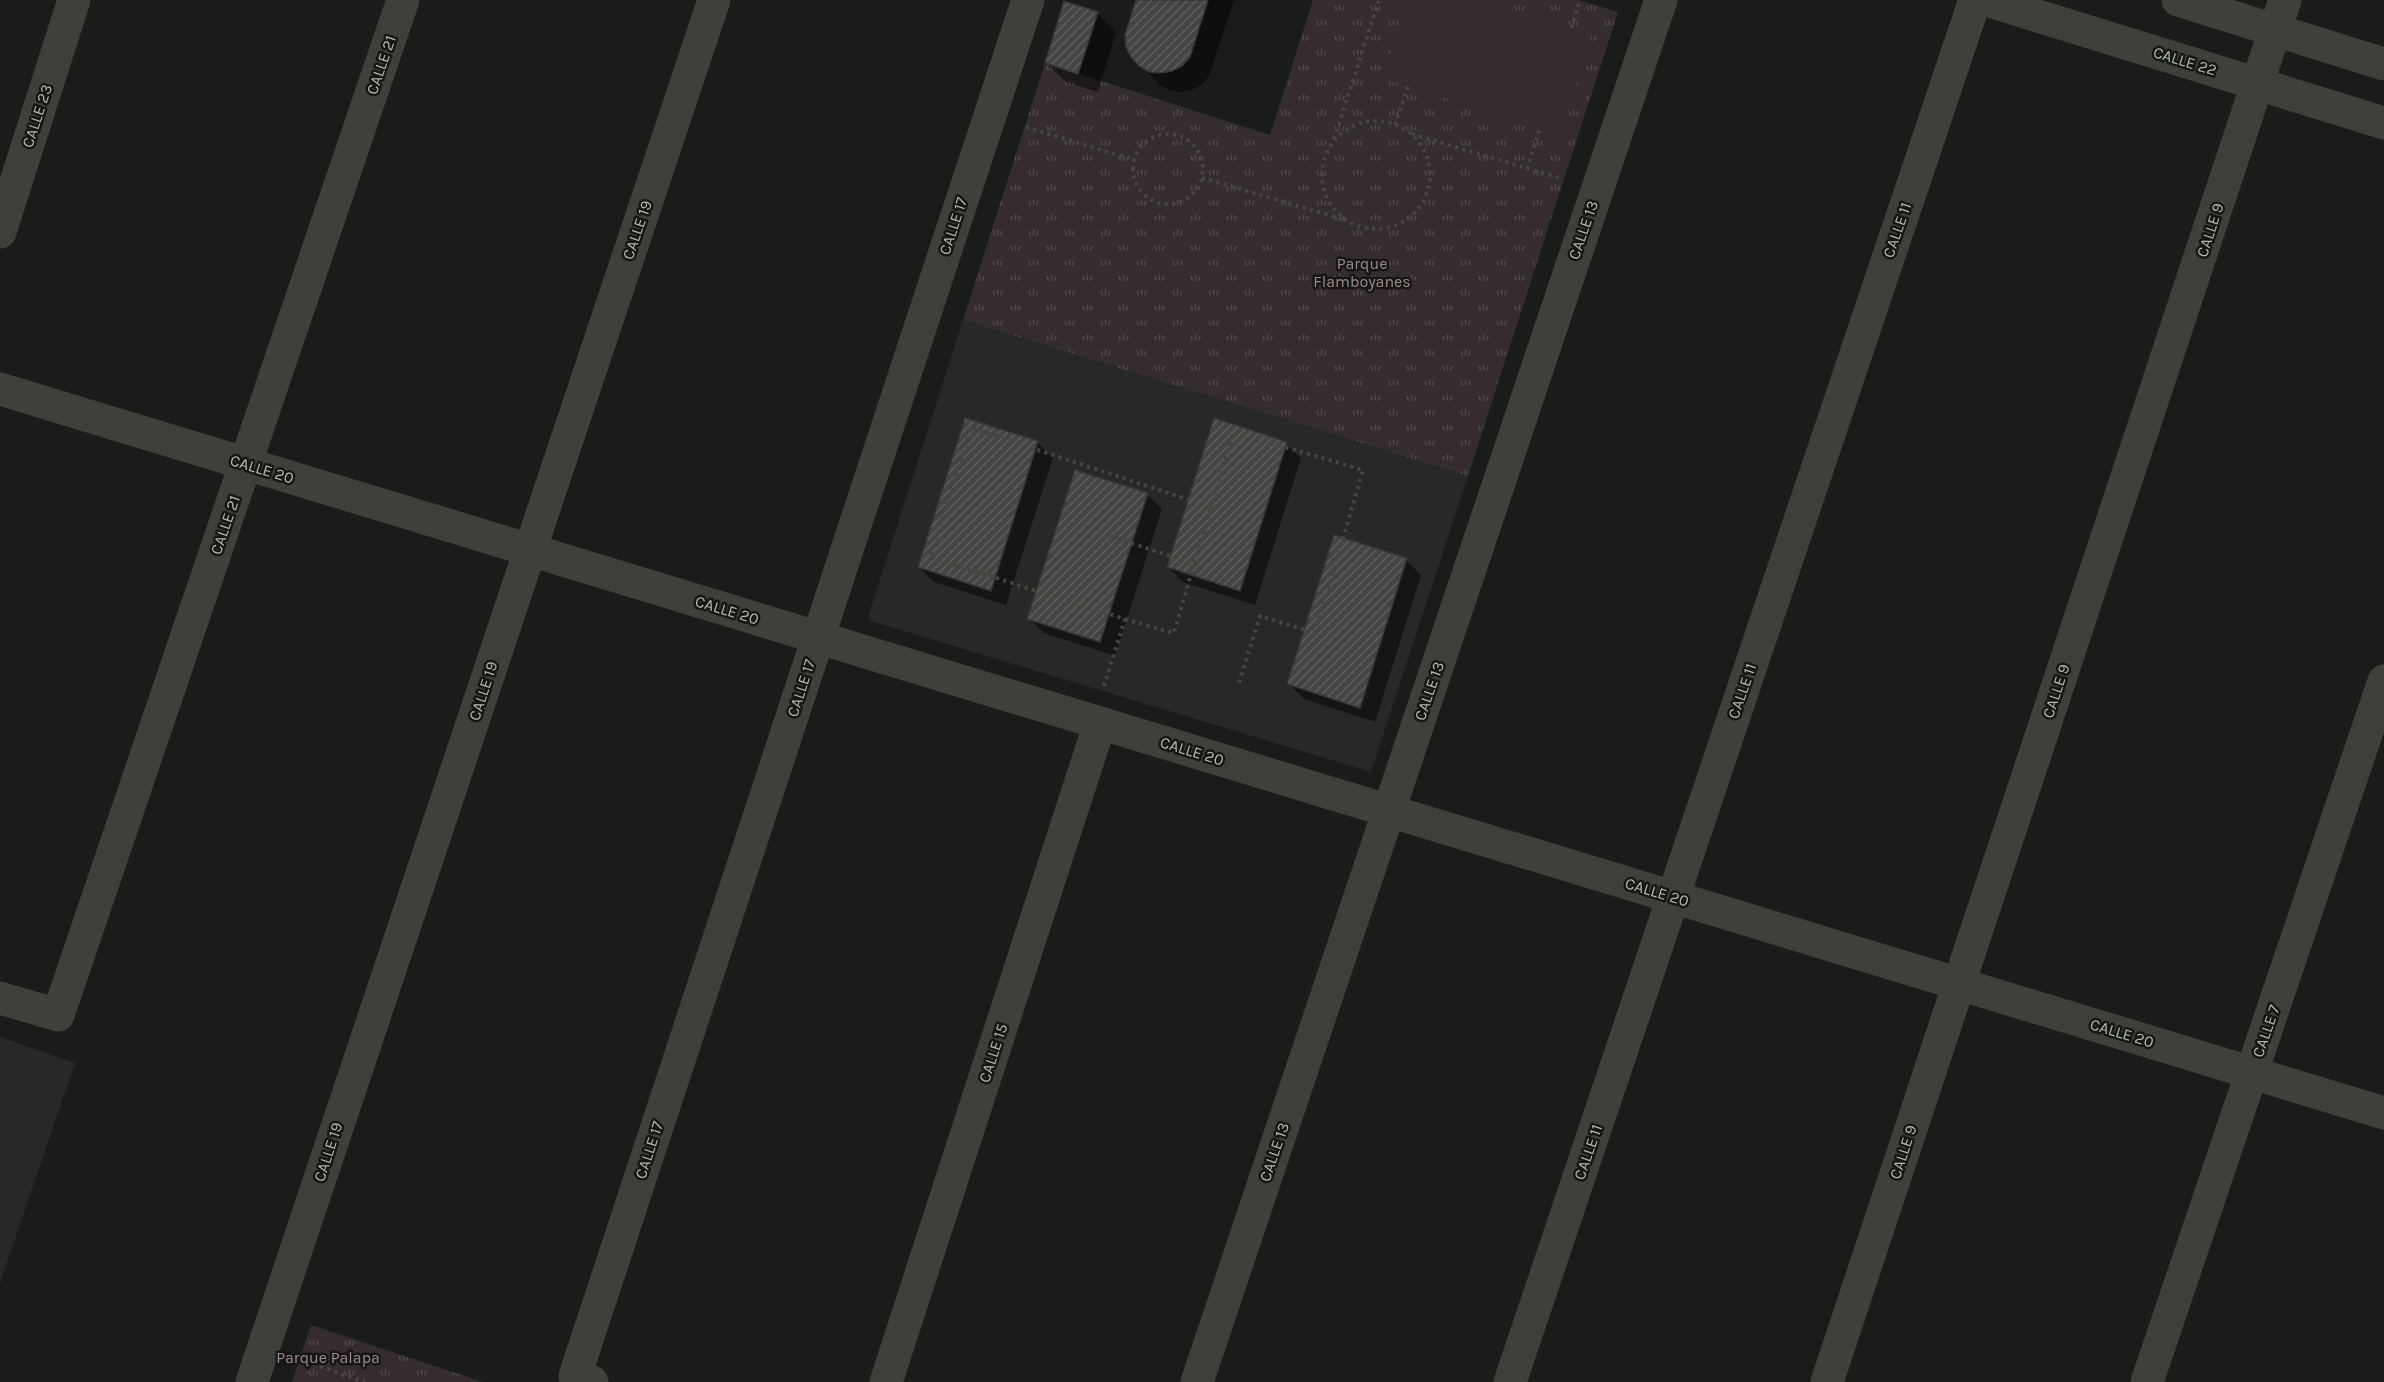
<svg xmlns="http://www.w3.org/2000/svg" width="2384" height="1382" viewBox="0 0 2384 1382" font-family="Karla,sans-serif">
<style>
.built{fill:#272926}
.park{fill:url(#park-tufts)}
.pitch{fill:#352c2e}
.shadow{fill:#0007}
.building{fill:url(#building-hatch);stroke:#353834;stroke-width:1.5}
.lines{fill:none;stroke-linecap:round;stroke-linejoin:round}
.path{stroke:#444741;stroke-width:4;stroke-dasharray:3 4.5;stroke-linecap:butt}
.minor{stroke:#3d403b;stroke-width:33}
.labels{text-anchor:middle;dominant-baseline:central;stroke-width:5;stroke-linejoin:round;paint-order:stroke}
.street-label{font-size:16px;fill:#b4baae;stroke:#151715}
.park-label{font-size:16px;fill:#a3878c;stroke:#151715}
</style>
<defs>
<pattern id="park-tufts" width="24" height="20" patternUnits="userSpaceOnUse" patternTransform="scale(1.5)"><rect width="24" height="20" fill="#352c2e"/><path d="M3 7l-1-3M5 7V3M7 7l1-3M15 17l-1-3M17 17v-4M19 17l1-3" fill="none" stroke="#50484a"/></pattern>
<pattern id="building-hatch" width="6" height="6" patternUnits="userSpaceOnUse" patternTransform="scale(1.5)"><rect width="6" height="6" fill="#434642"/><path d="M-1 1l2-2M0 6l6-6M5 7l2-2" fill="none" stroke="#5c5f5b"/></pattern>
</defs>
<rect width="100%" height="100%" fill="#1a1c1a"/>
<path class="built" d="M963,320l505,156 -97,296 -500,-151 -3,-4z
M0,1037l75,26 -75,220z"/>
<path class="park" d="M1313,0h265l40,12 -150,464 -505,-156 82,-257 225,72z
M311,1325l172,57h-191z"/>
<path class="pitch" d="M1407,0h75l110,35 -31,100 -179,-57z"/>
<path class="shadow" d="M1138,0h96l-25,76 -8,9 -9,5 -11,2 -11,-1 -10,-6 -28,-28z
M1097,13l19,19 -18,60 -32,-10 -20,-19z
M966,420l72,23 15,15 -47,147 -72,-23 -15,-15z
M1286,443l15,15 -46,147 -72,-23 -15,-15z
M1147,494l15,15 -47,147 -71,-23 -15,-15z
M1406,560l15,15 -46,147 -71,-23 -15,-15z"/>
<path class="building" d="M1136,0h72l-18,57 -8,9 -10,5 -12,2 -11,-1 -10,-6 -8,-9 -5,-10 -1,-12z
M1064,1l34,11 -20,62 -33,-11z
M965,418l73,23 -47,150 -73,-24z
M1214,418l73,24 -47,149 -73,-24z
M1075,470l73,23 -48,149 -73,-23z
M1334,535l73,23 -47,150 -73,-24z"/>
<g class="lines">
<path class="path" d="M1571,28l9,-27
M1322 175a54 54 0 1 1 108 0a54 54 0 1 1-108 0Z
M1395,125l13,-39
M1026,127l108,33
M1133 169a35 35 0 1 1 70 0a35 35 0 1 1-70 0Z
M1412,134l151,45
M1334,139l45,-139
M1527,169l13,-41
M1202,178l141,41
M1110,536l84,28 17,-57
M1125,619l49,14 20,-69
M1104,686l21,-67 -195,-62 41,-129 240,79 23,-75 129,38 -48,163 -55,-17 -22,70
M299,1359l66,23"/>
<path class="minor" d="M1986,0l398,123
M2178,0l206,64
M0,232l74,-232
M0,389l2384,724
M0,998l58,17 345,-1015
M252,1382l462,-1382
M592,1382l-17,-6 453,-1376
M886,1382l214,-659
M1197,1382l464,-1382
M1510,1382l465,-1382
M1827,1382l458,-1382
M2147,1382l237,-701"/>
</g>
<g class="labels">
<g class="street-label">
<text transform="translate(2185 61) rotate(17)">CALLE 22</text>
<text transform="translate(381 65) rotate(-71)">CALLE 21</text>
<text transform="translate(37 116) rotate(-72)">CALLE 23</text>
<text transform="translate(953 226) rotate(-72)">CALLE 17</text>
<text transform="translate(637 230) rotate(-71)">CALLE 19</text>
<text transform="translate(1583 230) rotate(-71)">CALLE 13</text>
<text transform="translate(1897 230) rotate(-71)">CALLE 11</text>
<text transform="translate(2210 230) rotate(-72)">CALLE 9</text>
<text transform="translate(262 469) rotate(17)">CALLE 20</text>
<text transform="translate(225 525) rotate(-71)">CALLE 21</text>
<text transform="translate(727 610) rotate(17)">CALLE 20</text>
<text transform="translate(801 688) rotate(-72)">CALLE 17</text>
<text transform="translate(483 691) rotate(-72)">CALLE 19</text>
<text transform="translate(1429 691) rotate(-71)">CALLE 13</text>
<text transform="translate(1742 691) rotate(-71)">CALLE 11</text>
<text transform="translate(2056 691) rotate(-72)">CALLE 9</text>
<text transform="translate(1192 751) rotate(17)">CALLE 20</text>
<text transform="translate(1657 892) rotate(17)">CALLE 20</text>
<text transform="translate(2266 1031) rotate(-71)">CALLE 7</text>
<text transform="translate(2122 1033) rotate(17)">CALLE 20</text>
<text transform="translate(993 1053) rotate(-72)">CALLE 15</text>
<text transform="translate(649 1150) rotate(-72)">CALLE 17</text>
<text transform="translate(328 1152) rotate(-72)">CALLE 19</text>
<text transform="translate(1274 1152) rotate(-71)">CALLE 13</text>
<text transform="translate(1588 1152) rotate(-71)">CALLE 11</text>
<text transform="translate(1903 1152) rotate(-72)">CALLE 9</text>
</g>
<g class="park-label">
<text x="1362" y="263">Parque<tspan x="1362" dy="18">Flamboyanes</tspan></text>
<text x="328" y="1357">Parque Palapa</text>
</g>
</g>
</svg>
